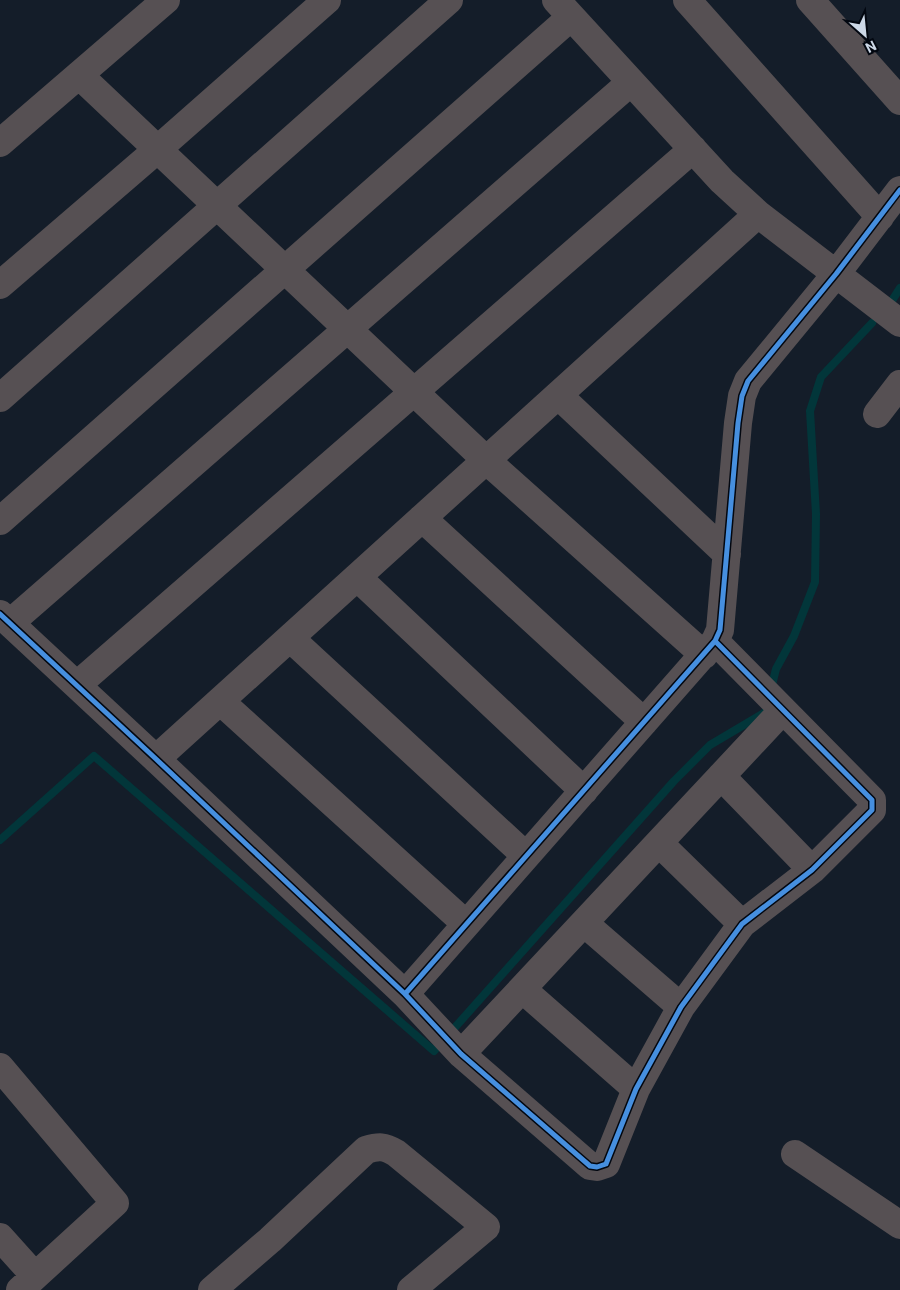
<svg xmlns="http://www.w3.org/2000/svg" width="900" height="1290" viewBox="0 0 900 1290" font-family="Roboto,sans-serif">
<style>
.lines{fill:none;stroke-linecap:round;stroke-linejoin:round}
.stream{stroke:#02363a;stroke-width:8}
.minor{stroke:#565053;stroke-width:28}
.cycleway-casing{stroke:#020710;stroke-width:8}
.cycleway{stroke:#468fdf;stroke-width:5}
</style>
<rect width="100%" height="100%" fill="#141d29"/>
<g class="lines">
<path class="stream" d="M893,299l7,-11
M771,689l5,-20 18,-33 21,-54 1,-68 -6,-103 11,-34 51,-54
M0,840l94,-84 340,295 240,-270 36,-36 54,-32 1,-1"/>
<path class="minor" d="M556,0l166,181 36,33 142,109
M687,0l193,217
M810,0l90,101
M79,75l407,385 218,195
M0,143l166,-143
M0,285l158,-136 169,-149
M558,395l169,159
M0,398l449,-398
M877,414l23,-30
M422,518l222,204
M0,521l571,-504
M357,577l227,214
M0,614l156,145 249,235 56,60 129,112 7,1 9,-3 30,-75 45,-82 61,-83 70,-54 60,-60v-10l-157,-159
M10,623l621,-541
M290,638l236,218
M77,685l616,-536
M220,701l246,223
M156,759l602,-545
M721,776l91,94
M659,843l83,81
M584,923l97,84
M522,989l114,100
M405,994l310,-353 5,-11 18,-207 4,-27 6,-15 88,-107 64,-84
M461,1054l322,-344
M0,1067l115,136 -95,87
M795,1154l105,71
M0,1237l35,39
M212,1290l58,-50 96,-90c13,-4 18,-4 30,3l90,74 -75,63"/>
<defs>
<path id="cycleway" d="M0,614l156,145 249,235 56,60 129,112 7,1 9,-3 30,-75 45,-82 61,-83 70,-54 60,-60v-10l-157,-159
M405,994l310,-353 5,-11 18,-207 4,-27 6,-15 88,-107 64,-84"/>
</defs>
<use href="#cycleway" class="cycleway-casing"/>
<use href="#cycleway" class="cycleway"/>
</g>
<g transform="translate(865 35) rotate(153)" stroke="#020710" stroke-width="4" paint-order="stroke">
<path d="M0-4L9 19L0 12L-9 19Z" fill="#ccd8e7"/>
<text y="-8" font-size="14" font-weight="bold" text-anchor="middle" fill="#ccd8e7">N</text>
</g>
</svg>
